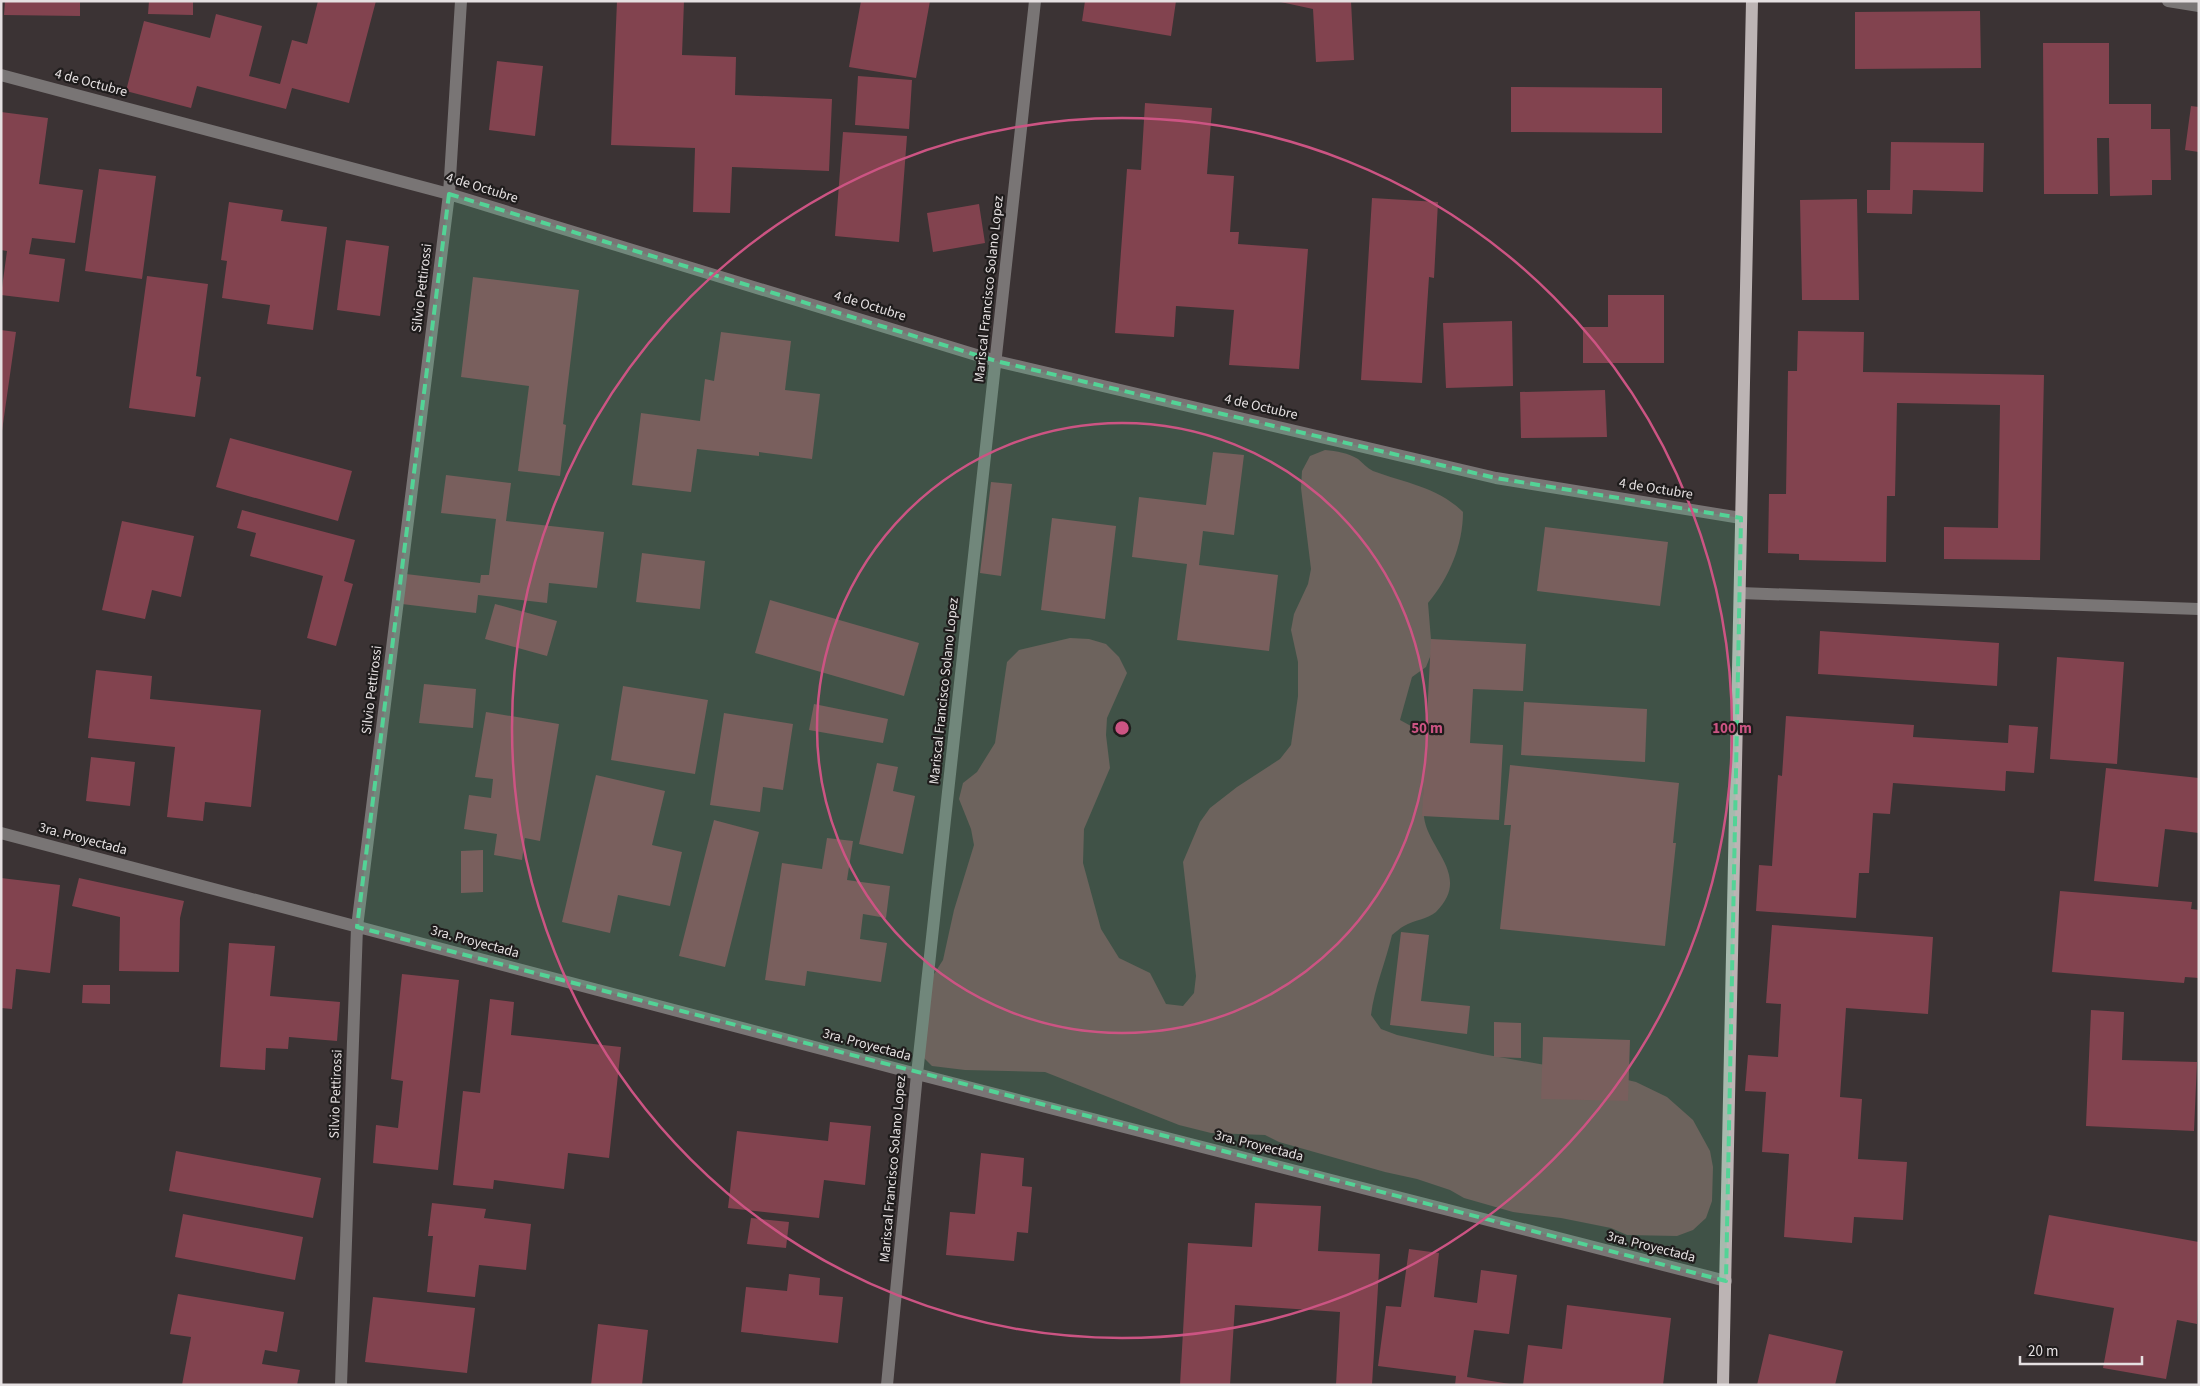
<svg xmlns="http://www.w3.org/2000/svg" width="2200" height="1386" viewBox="0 0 2200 1386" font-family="'Source Sans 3',sans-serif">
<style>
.green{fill:#73484f}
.building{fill:#82434f}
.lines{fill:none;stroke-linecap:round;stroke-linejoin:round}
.minor{stroke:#797575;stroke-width:12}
.major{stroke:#bcb4b4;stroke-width:12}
.marked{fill:#53d396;fill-opacity:0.2;stroke:#53d396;stroke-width:4;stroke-dasharray:10 6;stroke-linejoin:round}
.ring{fill:none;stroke:#cc5483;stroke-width:2.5}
.labels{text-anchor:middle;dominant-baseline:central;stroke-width:4.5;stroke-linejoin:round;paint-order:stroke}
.street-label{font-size:14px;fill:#e5e0e1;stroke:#1f1c1c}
.centre{fill:#cc5483;stroke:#1f1c1c;stroke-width:2.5}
.ring-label{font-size:15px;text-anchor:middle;font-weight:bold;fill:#cc5483;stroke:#1f1c1c;stroke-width:4.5;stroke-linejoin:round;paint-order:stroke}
</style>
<rect width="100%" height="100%" fill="#3b3334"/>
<path class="green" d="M1325,450c12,1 23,3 33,9 5,4 9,9 15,12 32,12 65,16 90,41 0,33 -14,66 -35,91l4,49 -6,15 -14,10 -12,43 31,17c-3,26 -10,54 -7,80 4,33 48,59 12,95 -8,7 -22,8 -32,14 -4,2 -8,6 -12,9 -6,26 -18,54 -21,80l10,14 16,6 85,19 137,24 17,4 31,15 26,23 17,31 3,16 -1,34 -6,17 -13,12 -16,6 -50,-1 -16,-7 -50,-10 -48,-6 -49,-14 -14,-8 -33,-11 -32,-7 -106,-30 -14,-7 -54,-2 -32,-8 -134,-53 -80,-2 -33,-4 -12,-12 5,-66 18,-28 11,-50 20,-65 -3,-16 -12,-30 4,-16 14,-11 18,-29 12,-81 12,-12 51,-12 19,1 17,5 13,13 8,16 -20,45 -1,17 4,33 -26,61 -1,34 18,66 18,29 31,15 16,31 17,2 11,-13 2,-17 -13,-114 17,-40 10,-14 27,-21 43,-28 11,-14 7,-49v-34l-7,-32 3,-16 14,-30 3,-15 -10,-81 1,-17 8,-15z"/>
<path class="building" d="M5,1h75v15l-76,-1z
M149,1h44v14l-45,-1z
M318,1h58l-27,102 -57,-15 -6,21 -89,-23 -6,22 -65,-17 18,-70 66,17 6,-24 46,12 -13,50 31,8 12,-44 15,4z
M617,1h67l-2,54 54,2 -1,38 97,4 -3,72 -97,-4 -2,46 -37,-1 2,-64 -84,-3z
M861,1h69l-14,77 -67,-11z
M1085,1h91l-5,35 -89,-15z
M1276,1h75l3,59 -38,2 -3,-53z
M1980,11l1,57 -126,1v-57z
M2043,43h66v61h42v25h19l1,51h-19v15l-42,1 -1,-58h-12l1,56h-54z
M497,61l46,5 -8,70 -46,-6z
M858,76l54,4 -3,49 -54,-4z
M1511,87l151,1v45l-151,-1z
M1145,103l67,5 -5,66 27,2 -4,56h9l-1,12 70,5 -9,120 -70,-4 5,-55 -58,-4 -2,31 -59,-4 12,-164 14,1z
M2191,106l8,1v45l-14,-2z
M1,112l47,6 -9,66 44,6 -8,53 -43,-5 -3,16 36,5 -6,43 -58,-7 6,-44 -6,-1z
M843,132l64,4 -8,106 -64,-6z
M1891,142l93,1 -1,49 -70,-2 -1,24 -45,-1v-23h23z
M99,169l57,7 -14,103 -57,-8z
M1372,198l66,4 -4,76 -5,-1 -7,106 -61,-3z
M1857,199l2,101h-57l-2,-100z
M229,202l54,8 -2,11 46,6 -14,103 -46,-6 3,-19 -48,-7 5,-37 -6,-1z
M979,204l6,39 -52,9 -6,-39z
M346,240l43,6 -9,70 -43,-6z
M147,276l61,8 -12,92 5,1 -6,40 -66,-9z
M473,277l106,13 -16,134 3,1 -6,51 -42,-5 11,-85 -68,-9z
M1608,295h56v68h-81v-36h25z
M1512,321l1,65 -67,2 -3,-65z
M1,330l15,2 -14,99h-1z
M1798,331l66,1 -1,40 181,3 -4,185 -96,-1v-32l54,1 2,-123 -103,-2 -2,93h-8l-1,66 -87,-2v-6l-31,-1 1,-59h17l2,-123h9z
M721,332l70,9 -6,49 35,4 -8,65 -53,-7v4l-62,-7 -6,43 -59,-7 9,-72 59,8 5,-42 9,2z
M1605,390l2,47 -86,1 -1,-46z
M230,438l122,33 -14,50 -122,-34z
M1213,452l31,3 -10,80 -31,-4 -4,34 79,10 -9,76 -92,-11 10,-76 -55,-7 7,-60 67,8z
M446,475l65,8 -5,38 98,11 -7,56 -48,-5 -2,20 -69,-8 -2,18 -74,-9 4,-30 74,9 1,-8h8l7,-56 -55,-6z
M991,482l21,2 -11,92 -21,-3z
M242,510l113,30 -11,41 9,3 -17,62 -29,-8 16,-62 -73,-20 6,-23 -19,-5z
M1052,518l64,8 -11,93 -64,-9z
M122,521l72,15 -13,61 -29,-7 -7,29 -43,-9z
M1545,527l123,15 -8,64 -123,-15z
M642,553l63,8 -5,48 -64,-7z
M770,600l149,43 -15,53 -149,-43z
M495,604l62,17 -10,35 -62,-17z
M1820,631l179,12 -2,43 -179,-12z
M1431,639l95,5 -3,47 -50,-2 -3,54 33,2 -4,75 -77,-4z
M2057,657l67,5 -7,102 -67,-5z
M96,670l56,6 -2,23 111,11 -10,97 -46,-5 -2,19 -36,-4 8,-70 -87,-9z
M424,684l52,5 -3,39 -54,-5z
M623,686l85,14 -13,74 -84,-14z
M1524,702l123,7 -2,53 -124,-7z
M814,704l74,15 -5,24 -74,-13z
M486,712l73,12 -19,117 -15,-3 -3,22 -28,-5 3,-21 -33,-5 5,-34 22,3 2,-19 -18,-2z
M724,713l69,11 -10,66 -20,-3 -3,25 -50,-7z
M1786,716l128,9 -1,12 95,6 1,-18 29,2 -4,46 -28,-2 -1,20 -112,-8 -3,31 -17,-1 -4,60h-10l-3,45 -100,-7 3,-46 13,1 6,-91 4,1z
M91,757l44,5 -5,44 -44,-5z
M877,763l21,4 -5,24 22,5 -12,58 -44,-10z
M1510,765l169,18 -6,60h3l-11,103 -165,-17 11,-104h-7z
M2106,768l93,10v55l-34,-4 -7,58 -64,-6z
M596,775l69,16 -13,54 30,7 -12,54 -52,-11 -8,38 -48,-11z
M714,820l45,12 -34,135 -46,-11z
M827,838l26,3 -6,39 43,6 -4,32 -23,-4 -3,25 27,4 -6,39 -74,-11 -2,15 -40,-6 17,-117 40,6z
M483,850v42l-22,1v-42z
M1,878l59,7 -10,88 -34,-4 -4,40 -11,-1z
M79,878l105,23 -4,17 -1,54 -60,-1 1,-54 -48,-11z
M2060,891l132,11 -1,7 8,1v68l-14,-1 -1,6 -132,-11z
M1772,925l161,12 -5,77 -82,-6 -6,89 22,2 -4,60 49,3 -4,58 -49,-3 -2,26 -68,-6 5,-83 -27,-2 4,-60 -21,-1 3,-36 30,2 3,-53 -15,-1z
M1401,932l28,3 -8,66 49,5 -3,28 -77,-9z
M229,943l46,3 -5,50 70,6 -3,39 -48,-4 -1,12 -22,-1 -1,22 -45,-3z
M402,974l57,6 -21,190 -65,-7 3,-38 22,3 5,-47 -12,-2z
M83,985h27v19l-28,-1z
M490,999l24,3 -3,33 110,12 -12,111 -41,-5 -4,36 -70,-9 -1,9 -40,-4 10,-94 17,2z
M2091,1010l33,2 -2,48 75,2 -3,69 -108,-5z
M1494,1022l27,1v35l-27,-1z
M1543,1037l87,3 -2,61 -87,-2z
M830,1122l41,4 -6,59 -41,-5 -5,38 -91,-10 9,-77 91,10z
M176,1151l145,27 -8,40 -144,-27z
M981,1153l43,5 -2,28 10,1 -4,46 -11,-1 -3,29 -68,-6 4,-43 25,2z
M432,1203l54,6 -2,9 47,6 -5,46 -47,-5 -4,32 -48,-5 6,-56h-5z
M1255,1203l66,3 -3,45 62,3 -8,131h-36l4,-73 -105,-7 -5,80h-50l8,-142 64,4z
M183,1214l120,23 -8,43 -120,-23z
M2049,1215l150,27 -2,82 -20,-4 -11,59 -63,-11 11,-60 -80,-14z
M751,1218l38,4 -3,26 -39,-4z
M1409,1249l30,4 -5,44 43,6 4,-33 36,5 -8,59 -35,-4 -7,47 49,8h-61l1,-9 -78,-10 8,-60 15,1z
M789,1274l31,4 -1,17 24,2 -5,46 -97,-11 5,-45 41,4z
M178,1294l106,18 -7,40 -12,-2 -3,14 38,6 -3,15h-115l9,-48 -21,-3z
M373,1297l102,11 -8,65 -102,-11z
M1567,1305l104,13 -8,67h-140l5,-40 34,4z
M598,1324l50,6 -6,55h-51z
M1769,1334l74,17 -8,34h-78z"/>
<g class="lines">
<path class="minor" d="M2168,1l31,5
M1,75l448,119 547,167 500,117 245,40
M1740,593l459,16
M1,833l916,241 809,207
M341,1385l16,-458 92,-733 12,-193
M887,1385l30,-311 118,-1073"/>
<path class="major" d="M1723,1385l29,-1384"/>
</g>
<path class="marked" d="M449,194l547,167 500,117 245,40 -15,763 -1369,-354z"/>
<g class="ring">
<circle cx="1122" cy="728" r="305"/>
<circle cx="1122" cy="728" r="610"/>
</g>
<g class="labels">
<g class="street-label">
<text transform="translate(91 83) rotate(15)">4 de Octubre</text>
<text transform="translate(482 188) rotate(17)">4 de Octubre</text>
<text transform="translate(422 288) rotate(-83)">Silvio Pettirossi</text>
<text transform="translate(989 289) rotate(-84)">Mariscal Francisco Solano Lopez</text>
<text transform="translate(870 306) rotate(17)">4 de Octubre</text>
<text transform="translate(1261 407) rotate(13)">4 de Octubre</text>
<text transform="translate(1656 489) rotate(9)">4 de Octubre</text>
<text transform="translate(372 690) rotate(-83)">Silvio Pettirossi</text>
<text transform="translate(944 691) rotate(-84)">Mariscal Francisco Solano Lopez</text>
<text transform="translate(83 839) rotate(15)">3ra. Proyectada</text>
<text transform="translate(475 942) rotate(15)">3ra. Proyectada</text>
<text transform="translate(867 1045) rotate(15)">3ra. Proyectada</text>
<text transform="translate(336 1094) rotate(-88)">Silvio Pettirossi</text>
<text transform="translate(1259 1146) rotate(14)">3ra. Proyectada</text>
<text transform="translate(893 1169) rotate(-85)">Mariscal Francisco Solano Lopez</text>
<text transform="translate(1651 1247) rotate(14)">3ra. Proyectada</text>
</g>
</g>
<circle cx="1122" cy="728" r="8" class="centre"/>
<g class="ring-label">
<text x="1427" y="733">50 m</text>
<text x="1732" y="733">100 m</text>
</g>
<rect width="2200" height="1386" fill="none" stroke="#e5e0e1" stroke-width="5"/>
<path d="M2020 1356v8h122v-8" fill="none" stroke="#e5e0e1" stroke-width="2.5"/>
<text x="2028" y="1356" font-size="15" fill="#e5e0e1" stroke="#1f1c1c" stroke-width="4" paint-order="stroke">20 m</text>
</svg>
